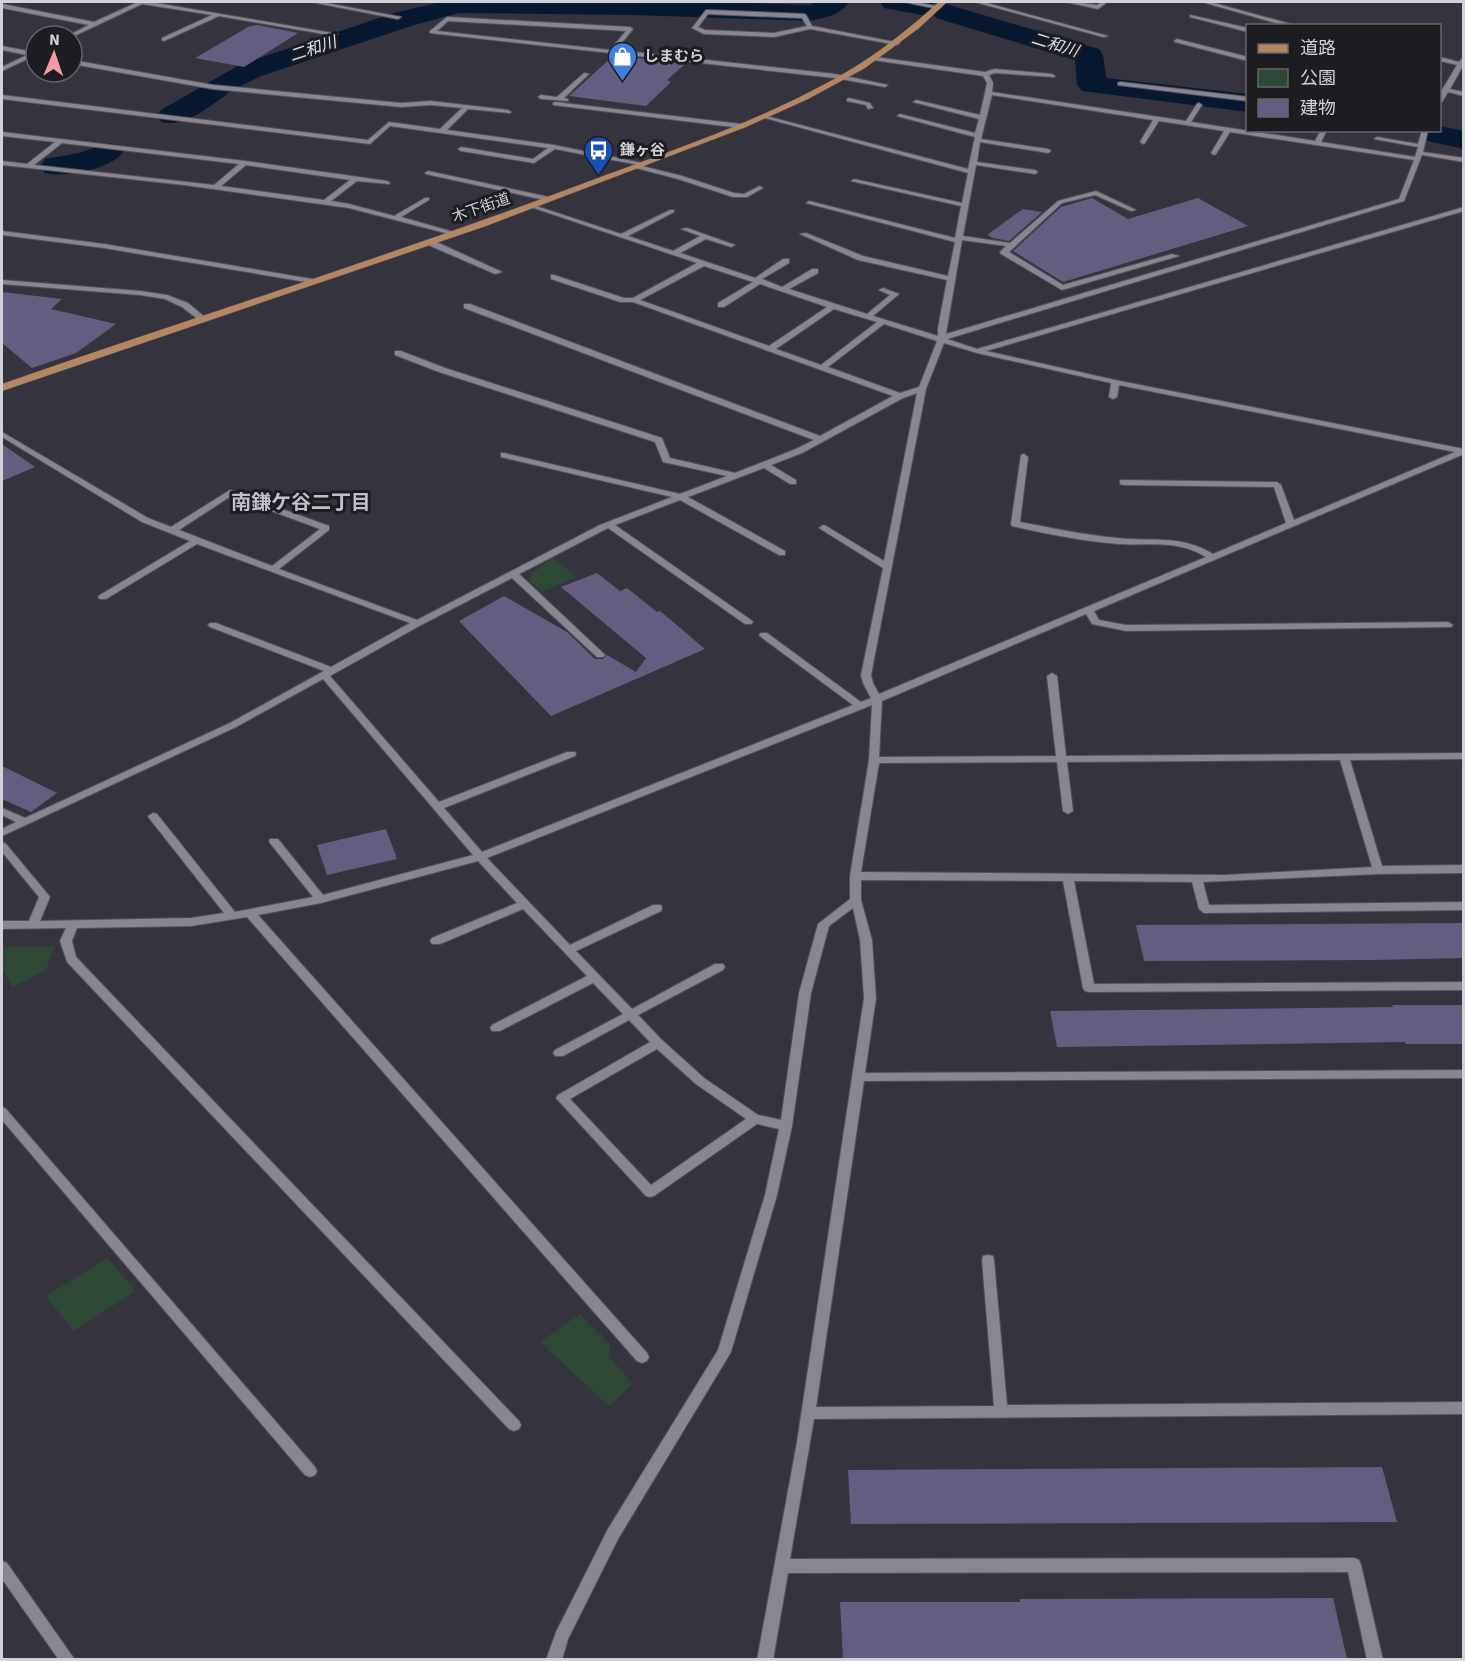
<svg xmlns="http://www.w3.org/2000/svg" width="1465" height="1661" viewBox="0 0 1465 1661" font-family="'Source Sans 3','Noto Sans JP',sans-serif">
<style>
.green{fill:#2d4936}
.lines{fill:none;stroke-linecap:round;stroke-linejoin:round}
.river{fill:#071831;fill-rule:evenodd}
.building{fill:#635e80}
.minor-casing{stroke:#53525a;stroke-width:2}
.major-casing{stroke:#53525a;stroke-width:1}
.minor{fill:#878691;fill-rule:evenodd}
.major{fill:#b58662;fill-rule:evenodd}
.labels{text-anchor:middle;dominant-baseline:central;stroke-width:6;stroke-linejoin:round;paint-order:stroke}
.far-poi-label{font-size:15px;font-weight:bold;fill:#d2d1d7;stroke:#1d1c21;text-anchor:start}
.far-street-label{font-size:15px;fill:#d2d1d7;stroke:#1d1c21}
.far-water-label{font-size:16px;font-style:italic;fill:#d4e3f8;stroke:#1d1c21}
.neighbourhood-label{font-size:20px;font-weight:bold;fill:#c0bfcb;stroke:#1d1c21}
</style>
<rect width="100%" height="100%" fill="#35343e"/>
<path class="green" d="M553,558l23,19 -34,15 -12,-10 1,-8z
M55,946l-9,24 -34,17 -10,-19v-21z
M107,1258l29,33 -62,40 -28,-35z
M580,1314l30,31 -1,12 24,27 -24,22 -69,-64z"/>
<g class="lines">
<path class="river" d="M441,2h270l98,3 8,-3h32c-8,13 -25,16 -39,19l-176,-6 -175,-2 -45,12 -153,51 -32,16 -4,4c-19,12 -40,32 -64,26l-4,-6 4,-6 80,-46 153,-51z
M880,2h52l3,5 -3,6 -10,2 -38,-7z
M946,4l153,45 4,6 3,23 142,16v18l-166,-21 -5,-6 -2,-25 -139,-42 -4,-6 4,-6z
M1440,126l24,5v18l-41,-9 -4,-6 2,-4h19z
M108,143l11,2 4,7c-11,17 -59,26 -78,21l-5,-7 5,-7 34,-6z"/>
</g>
<path class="building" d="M257,25l41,8 -54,34 -49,-9 55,-32z
M612,57l14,3 3,-3 56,7 -18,16 4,2 -25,24 -77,-10z
M1092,198l36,21 70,-21 50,28 -185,56 -50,-31 48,-44z
M1023,209l19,3 -33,29 -16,-3 -6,-3z
M2,292l60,7 -11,10 65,15 -40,29 -44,15 -30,-25z
M2,444l33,23 -33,14z
M597,573l23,18 7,-3 30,24 3,-1 45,38 -154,67 -92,-95 45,-25 63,36 28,27h8l4,-4 29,17 10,-14 -85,-71z
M2,766l55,27 -26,19 -29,-13z
M386,829l11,30 -70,16 -10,-30z
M1464,923v35l-92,2 -228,1 -8,-36z
M1392,1005h72v39h-58l-1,-2 -348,5 -7,-36 343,-4z
M1382,1467l15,55 -546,2 -3,-54z
M1333,1598l14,61h-504l-3,-57h180v-3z"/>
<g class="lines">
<defs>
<path id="minor" d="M138,2h12l188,32 -3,2 -116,-20 -55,25 -2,-1v-2l50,-23 -70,-11 -70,33 -5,-1 22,-11 -87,-17v-4l92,18z
M311,2h10l80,15 -3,2z
M904,2h11l26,5 -3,2z
M975,2h8l125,34 -5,1z
M1066,2h10l21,3 5,-3 4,1 -8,6z
M1202,2h8l88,24h-12z
M706,10l98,4 2,1 6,11 88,17 -3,2 -87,-16 -36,8 -70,-3 -12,-6zM708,14l94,4 5,8 -33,7 -69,-3 -7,-3z
M1190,15l58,13v4l-58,-15z
M447,17l183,10 3,2 -17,21 219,24 53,11 -3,2 -50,-9 -405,-45v-2zM448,21l178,10 -16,19 -173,-19z
M1177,39l71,18v4l-73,-19 -1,-1z
M2,46l31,6 3,-1v4l-34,16v-4l25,-12 -25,-5z
M1464,56v8l-14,25 14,3v4l-16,-4 -6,10 -2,1 2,-13 15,-25 -17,-4v-4l19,5z
M875,57l110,15 10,-3 57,5 3,2 -1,1 -59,-4 -6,2 4,8 -1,9 194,29 11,-17 2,-1 3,2 -11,17 124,19 6,-11h6l-6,12 94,15 3,-10 -44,-8 3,-2 41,7 4,-14h6l-5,22 41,6v4l-42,-7 -18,46 -457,138 30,10 487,-142v4l-478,140 129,29 349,69v5l-370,157 5,9 27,5 322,-3 5,3 -2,2 -325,4 -34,-7 -6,-10 -204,87 -3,56 177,-1 -9,-80 5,-3 5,3 9,80 398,-3v6l-114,1 32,106 82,-1v8l-86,1 -175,8 6,23 255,-3v8l-260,3 -5,-4 -7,-27 -118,-1 20,103 370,-2v8l-375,2 -4,-1 -2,-3 -20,-107 -202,-1v20l11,40 4,58 -11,75 599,-3v8l-600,3 -48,326 178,-1 -12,-146 1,-4 5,-1 5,1 1,4 13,145 457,-3v12l-650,5 -24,140 564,-1 5,2 2,5 22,95h-16l-19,-88 -560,1 -15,87h-16l40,-218 67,-444 -4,-58 -7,-32 -24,18 -18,67 -19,133 -15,69 -46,157 -113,187 -50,100 -6,21h-16l10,-28 52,-103 110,-179 47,-155 14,-66 -22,-5 -103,72 -4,1 -4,-1 -90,-98 2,-3 92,-53 -21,-22 -66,36h-8l-2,-3 2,-3 68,-36 -30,-31 -93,48h-8l-2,-3 2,-3 95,-49 -64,-67 -83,35h-8l-2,-3 2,-3 85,-35 -39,-42 -157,42 -63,12 389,438 2,4 -2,4 -5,2 -5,-2 -390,-444 -56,9 -114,2 -5,13 4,16 443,464 2,4 -2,4 -5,2 -5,-2 -442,-467 -7,-21 6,-13 -64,1v-8h27l10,-24 -37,-45v-10l4,2 44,53 -10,24 151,-3 33,-5 -75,-95 -1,-2 5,-3 4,1 78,98 78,-15 -43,-54 -1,-2 1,-2h8l45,56 150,-40 -150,-176 -87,48 -234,109v-7l14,-7 -14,-7v-7l23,10 205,-95 94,-52 -114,-44 -2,-2 2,-2h6l115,44 79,-44 -213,-79 -91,55h-6l-2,-2 2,-2 90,-54 -48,-19 -140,-85v-5l146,86 23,9 59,-37 99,36v4l-50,39 138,51 183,-95 72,-28 -171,-40v-4h3l176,41 47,-18 -64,-14 -8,-20 -216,-70 -44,-17v-4h6l44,17 217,70 8,20 65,15 61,-24 18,-9 -350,-132v-4h6l350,132 73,-40 -260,-94h-13l-69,-23v-4h3l70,23h9l64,-35 -169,-57 5,-1 88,29 49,-24h4v2l-46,24 45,15 27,-15 -19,-7 6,-1 48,17 -4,2 -25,-8 -26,14 75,25 28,-19h6v4l-27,16 20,8 30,-18h6v4l-29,16 78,25 23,-19 -11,-5 4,-2 16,6 -26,22 65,20v-8l9,-48 -89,-20 -58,-26 6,-1 57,23 85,20 7,-34 -149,-39 3,-2 146,37 6,-32 -110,-25 3,-2 108,24 6,-30 -207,-56 5,-1 202,53 7,-32 -78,-21 3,-2 75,19 4,-14 -66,-17 3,-2 64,15 7,-32 -4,-7 -110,-16 -1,-1zM992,95l161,25 -13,22 3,2 2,-1 14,-22 65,10 -13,22 3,2 2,-1 14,-22 184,28 -15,39 -453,135 16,-94 44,6 -6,6 1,2 61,36 117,-34 -7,-2 -109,31 -54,-33 53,-49 33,-8 36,16 5,-1 -40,-19 -38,10 -48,42 -47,-7 13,-71 59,9 3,-2 -3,-2 -58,-8 3,-20 68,11 3,-2 -3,-2 -67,-10zM704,266l49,16 -35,21v4h6l36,-23 67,23 -58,39 -129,-46zM834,309l43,13 -56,43 -45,-16zM884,324l53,17 -18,46 -19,6 -72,-26zM944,343l33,10 134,30 -2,14 4,2 4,-2 2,-12 336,67 -161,68 -13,-35 -4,-3 -157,-2v4l3,1 151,2 12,36 -73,31c-33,-20 -60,-12 -96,-16 -33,-3 -65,-10 -97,-16l8,-65 -4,-3 -3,1 -10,69 1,2c35,8 71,15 107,18 32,2 57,-5 87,13l-327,137 -6,-11 -2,-8 55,-286zM917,393l-33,168 -58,-35 -3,-1 -4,3 64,40 -22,107 2,8 8,15 -10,4 -94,-69h-6l-2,2 2,2 92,68 -371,147 -38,-44 131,-52 1,-2 -1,-2h-8l-128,50 -109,-126 91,-51 91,-47 85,79h6l2,-2 -2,-2 -84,-79 89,-46 137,96h6l2,-2 -2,-2 -136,-95 65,-25 99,55h6v-4l-97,-54 76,-29 26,16h6v-4l-25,-15 31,-12 101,-55zM231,496l89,33 -48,37 -93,-36zM872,705l-3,55 -19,116v23l-32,25 -19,69 -18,127 -23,-5 -54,-37 -42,-38 -24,-25 85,-45 2,-3 -2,-3h-8l-83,45 -56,-58 85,-40 1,-3 -1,-3h-8l-83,40 -83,-87zM1340,760l32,107 -148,8 -363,-3 18,-109 178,-1 6,49 5,3 5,-3 -6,-49zM657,1049l39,35 50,35 -95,66 -81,-86z
M72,60l141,25 188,18 30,-2 77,9 3,2 -1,1 -42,-4 -21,21 107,15 93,19 -3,2 -89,-17 -21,14 -73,-12 -3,-2 3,-2 72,12 15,-11 -158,-22 -20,18 -368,-45v-4l366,45 21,-18 51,7 22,-21 -31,-3 -30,2 -188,-18 -141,-25z
M584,73l5,1 -25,24 4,1v2l-27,-2 -3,-2 3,-2 16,2z
M1120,82l128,15v4l-130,-16v-2z
M849,98l21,5 3,5 -5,1 -2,-4 -19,-4v-2z
M555,102l186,22 3,2 -3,2 -188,-23v-2z
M2,132l243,29 142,20 3,2 -1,1 -32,-3 -26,20 18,3 45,12 31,-18h4v2l-28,17 56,16 -4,2 -104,-27 -165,-23 -182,-20v-4l25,3 28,-22 -53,-6zM62,143l177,21 -25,21 -180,-20zM246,165l104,15 -26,20 -103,-14z
M638,165l44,11 52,17 10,1 16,-8 3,2 -16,9h-14l-55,-18 -42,-11v-2z
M428,171l121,26 3,2 -3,2 -123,-27 -1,-1z
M2,231l102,13 208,35 4,2 -4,2 -208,-35 -102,-13z
M426,240h6l70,32 -7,2 -69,-30z
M2,280l138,11 27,4 21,8 18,15 -7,2 -17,-13 -17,-8 -25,-4 -138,-11z
M2,1107l4,2 309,358 2,4 -2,4 -5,2 -5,-2 -303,-355z
M2,1561l5,2 68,97h-16l-57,-81z"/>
<path id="major" d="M939,2h8l-28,26 -54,40 -57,31 -62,28 -260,99 -484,165v-7c193,-67 388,-128 580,-200 93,-35 192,-67 276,-119 30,-19 55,-40 81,-63z"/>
</defs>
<use href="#minor" class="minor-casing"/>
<use href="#major" class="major-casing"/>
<use href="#minor" class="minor"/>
<use href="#major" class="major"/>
</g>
<defs>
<symbol id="shop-pin" viewBox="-11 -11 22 30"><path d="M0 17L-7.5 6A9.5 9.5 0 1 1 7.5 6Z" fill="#3f7fe0" stroke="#1d1c21"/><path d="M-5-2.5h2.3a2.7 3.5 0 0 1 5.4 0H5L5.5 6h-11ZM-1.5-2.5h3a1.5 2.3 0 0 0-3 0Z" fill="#fff"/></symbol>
<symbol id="bus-pin" viewBox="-11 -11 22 30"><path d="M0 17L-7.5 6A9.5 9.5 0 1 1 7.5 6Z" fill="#1a4fb4" stroke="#1d1c21"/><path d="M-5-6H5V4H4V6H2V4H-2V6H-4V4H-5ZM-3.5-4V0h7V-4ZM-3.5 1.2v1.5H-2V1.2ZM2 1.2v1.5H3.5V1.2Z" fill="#fff"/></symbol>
</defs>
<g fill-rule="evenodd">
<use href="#shop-pin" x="606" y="40" width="33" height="45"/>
<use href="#bus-pin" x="582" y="134" width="33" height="45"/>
</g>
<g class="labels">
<g class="far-poi-label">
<text x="644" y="56">しまむら</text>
<text x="620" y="150">鎌ヶ谷</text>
</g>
<g class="far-street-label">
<text transform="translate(481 208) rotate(-19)">木下街道</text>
</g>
<g class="far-water-label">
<text transform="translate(1055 45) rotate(17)">二和川</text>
<text transform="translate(313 49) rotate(-18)">二和川</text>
</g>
<g class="neighbourhood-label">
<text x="301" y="503">南鎌ケ谷二丁目</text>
</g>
</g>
<rect width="1465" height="1661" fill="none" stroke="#d2d1d7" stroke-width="6"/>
<rect x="1246" y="24" width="195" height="108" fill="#1d1c21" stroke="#65646a" stroke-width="1.5"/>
<rect x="1258" y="44" width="30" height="9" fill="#b58662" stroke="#65646a" stroke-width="1.5"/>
<text x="1300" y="54" font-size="18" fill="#d2d1d7">道路</text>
<rect x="1258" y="69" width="30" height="18" fill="#2d4936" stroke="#65646a" stroke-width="1.5"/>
<text x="1300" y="84" font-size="18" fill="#d2d1d7">公園</text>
<rect x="1258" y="99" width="30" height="18" fill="#635e80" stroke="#65646a" stroke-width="1.5"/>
<text x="1300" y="114" font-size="18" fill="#d2d1d7">建物</text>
<g transform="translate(54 54) rotate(2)"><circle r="28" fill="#1d1c21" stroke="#65646a" stroke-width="1.5"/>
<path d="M0-4.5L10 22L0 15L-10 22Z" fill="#f49aa4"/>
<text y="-9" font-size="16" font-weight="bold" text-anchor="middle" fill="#d2d1d7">N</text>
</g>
</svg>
